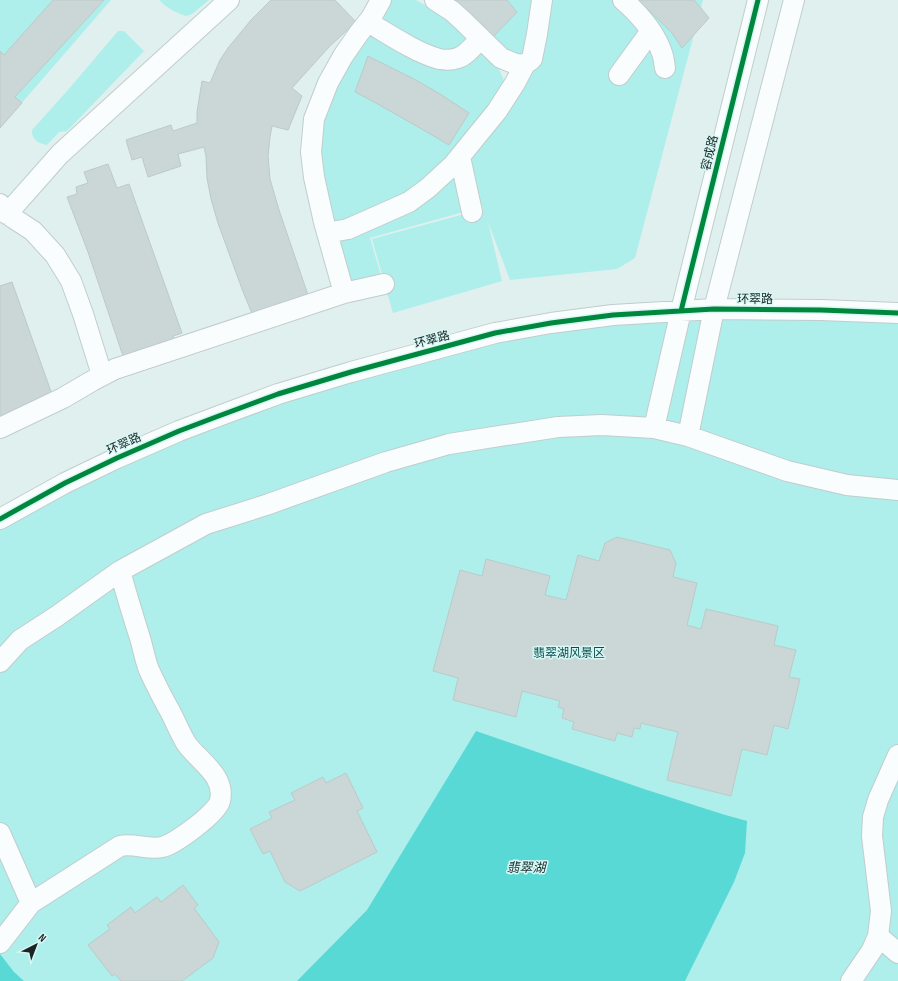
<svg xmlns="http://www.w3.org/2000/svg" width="898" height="981" viewBox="0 0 898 981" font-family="'Sofia Sans Condensed','Noto Sans SC',sans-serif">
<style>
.green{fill:#aeeeeb}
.water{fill:#59d9d6}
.building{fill:#cad7d6;stroke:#bccac8}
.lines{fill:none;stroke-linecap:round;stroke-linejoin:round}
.minor-casing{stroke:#c0cdcd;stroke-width:22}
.minor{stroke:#fafdfd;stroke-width:20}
.cycleway-casing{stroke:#d8f7f5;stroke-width:8}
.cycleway{stroke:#00873e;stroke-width:5}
.labels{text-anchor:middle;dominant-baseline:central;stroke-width:3;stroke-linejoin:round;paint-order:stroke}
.street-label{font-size:12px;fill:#1a2625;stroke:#d8f7f5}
.park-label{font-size:12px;fill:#054d4c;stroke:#d8f7f5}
.water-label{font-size:13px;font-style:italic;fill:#152f2e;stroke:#d8f7f5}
</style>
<rect width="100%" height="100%" fill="#dff0ef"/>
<path class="green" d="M0,0h111l-111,128z
M159,0h50l-17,14 -6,2c-10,-3 -19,-8 -27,-16z
M392,0h24l48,27 36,44 4,10 1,4 -47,63 -48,43 -72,32 -4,-3 -16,-54 5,-54 14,-33z
M442,0h95l-8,51 -15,7z
M546,0h157l-68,258 -18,11 -107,11 -22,-58 14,59 -109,32 -21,-74 111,-30 -16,-44 33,-47z
M118,31h6l20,20 -77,80 -8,1 -12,13c-8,-1 -16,-6 -15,-15l36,-40z
M454,173l13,38 -97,27 12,41 -30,7 -13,-43 3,-3z
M898,313v668h-898v-462l179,-88 372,-108z"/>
<path class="water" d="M476,731l168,58 78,25 25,7 -2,32 -11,29 -49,99h-388l70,-71z
M0,954l14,18 10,9h-24z"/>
<path class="building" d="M53,0h51l-89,97 7,6 -22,25v-77l4,4z
M271,0h64l21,22 -27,25 -37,41 10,8 -14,34 -16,-4 -2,11 -2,19 2,23 9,31 30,88 -56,18 -11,-27 -24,-66 -7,-24 -4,-21 -1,-22 -2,-9 -26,7 3,12 -33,11 -6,-20 -10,3 -6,-20 45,-15 2,6 24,-8v-11l5,-31 8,2 10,-23 8,-12 23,-28z
M448,0h59l10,12 -25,26z
M638,0h56l7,8 8,10 -27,30 -10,-15 -14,-14z
M368,56l46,23 26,15 29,19 -20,32 -29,-17 -44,-25 -21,-11z
M108,164l9,24 12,-4 53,149 -9,3 3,9 -53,11 -35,-104 -21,-55 10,-3 -1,-7 12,-4 -4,-11z
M12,282l42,118 -54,19v-133z
M617,537l53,13 6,13 -3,14 24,6 -10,42 14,4 5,-20 72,17 -4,19 22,5 -7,27 11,2 -12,50 -14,-4 -7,30 -25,-6 -11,47 -64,-16 11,-48 -37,-9 -1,6 -6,-1 -2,9 -15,-4 -2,8 -43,-12 2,-7 -12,-4 2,-9 -6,-2 2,-6 -38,-10 -6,26 -63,-17 5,-22 -25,-7 27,-101 22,6 4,-17 64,17 -5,19 21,5 12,-45 21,6 6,-18z
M346,773l17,35 -6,3 20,41 -77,39 -15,-9 -15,-31 -7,3 -13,-25 22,-11 -3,-6 26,-12 -4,-7 32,-16 3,6z
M183,885l15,20 -4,3 25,34 -6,16 -31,23h-61l-6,-7 -3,2 -24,-31 22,-16 -3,-4 24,-18 4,6 22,-16 4,5z"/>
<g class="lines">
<defs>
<path id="minor" d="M435,0l17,11 10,9 39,38 17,7 7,-1 7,-5 5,-25 5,-34
M623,0c16,14 32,32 39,53 2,5 2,10 3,15
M368,22c22,13 47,30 71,37 6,1 13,1 19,-1 9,-3 16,-13 23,-20
M619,75l32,-44
M460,157l12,55
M0,204l7,10 26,17 22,24 16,26 12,33 19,61
M7,214l53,-60 169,-154
M327,233l21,-4 61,-27 19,-14 25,-23 44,-54 18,-28 10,-19
M344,293l-20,-71 -10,-45 -3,-25 3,-33 14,-36 15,-27 16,-23 12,-15 10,-18
M0,428l63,-30 29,-17 23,-12 229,-76 40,-9
M654,428l27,-117 77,-311
M688,436l26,-127 80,-309
M0,519l65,-36 52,-25 62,-27 37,-14 62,-23 73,-22 144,-39 56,-10 62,-8 101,-6 107,1 77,3
M0,662l20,-22 37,-24 63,-45 86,-47 60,-19 120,-43 63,-18 109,-17 44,-2 52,3 34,8 99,35 60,14 51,5
M0,833l31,70 89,-57c14,-3 28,4 42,1 12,-2 55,-34 58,-46 6,-26 -22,-40 -34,-58 -6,-10 -10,-20 -15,-30 -8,-14 -15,-28 -22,-43 -4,-10 -6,-22 -9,-32 -7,-22 -14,-45 -20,-67
M878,936l20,17
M0,943l31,-40
M851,981l21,-31 6,-14 3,-25 -9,-75 1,-19 5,-17 20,-45"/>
</defs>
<use href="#minor" class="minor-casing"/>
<use href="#minor" class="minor"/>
<defs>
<path id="cycleway" d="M681,311l77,-311
M0,519l65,-36 52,-25 62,-27 37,-14 62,-23 73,-22 144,-39 56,-10 62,-8 101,-6 107,1 77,3"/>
</defs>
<use href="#cycleway" class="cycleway-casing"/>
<use href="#cycleway" class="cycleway"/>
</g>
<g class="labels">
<g class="street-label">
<text transform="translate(710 153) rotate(-76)">容成路</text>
<text x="755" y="299">环翠路</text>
<text transform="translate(432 340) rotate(-15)">环翠路</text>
<text transform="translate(124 444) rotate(-24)">环翠路</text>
</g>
<g class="park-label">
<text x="569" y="653">翡翠湖风景区</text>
</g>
<g class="water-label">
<text x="526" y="868">翡翠湖</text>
</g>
</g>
<g transform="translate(36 945) rotate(42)" stroke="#d8f7f5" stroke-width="3" paint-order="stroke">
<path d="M0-3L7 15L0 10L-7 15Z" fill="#1a2625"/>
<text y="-6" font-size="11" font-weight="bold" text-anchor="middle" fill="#1a2625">N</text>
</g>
</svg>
